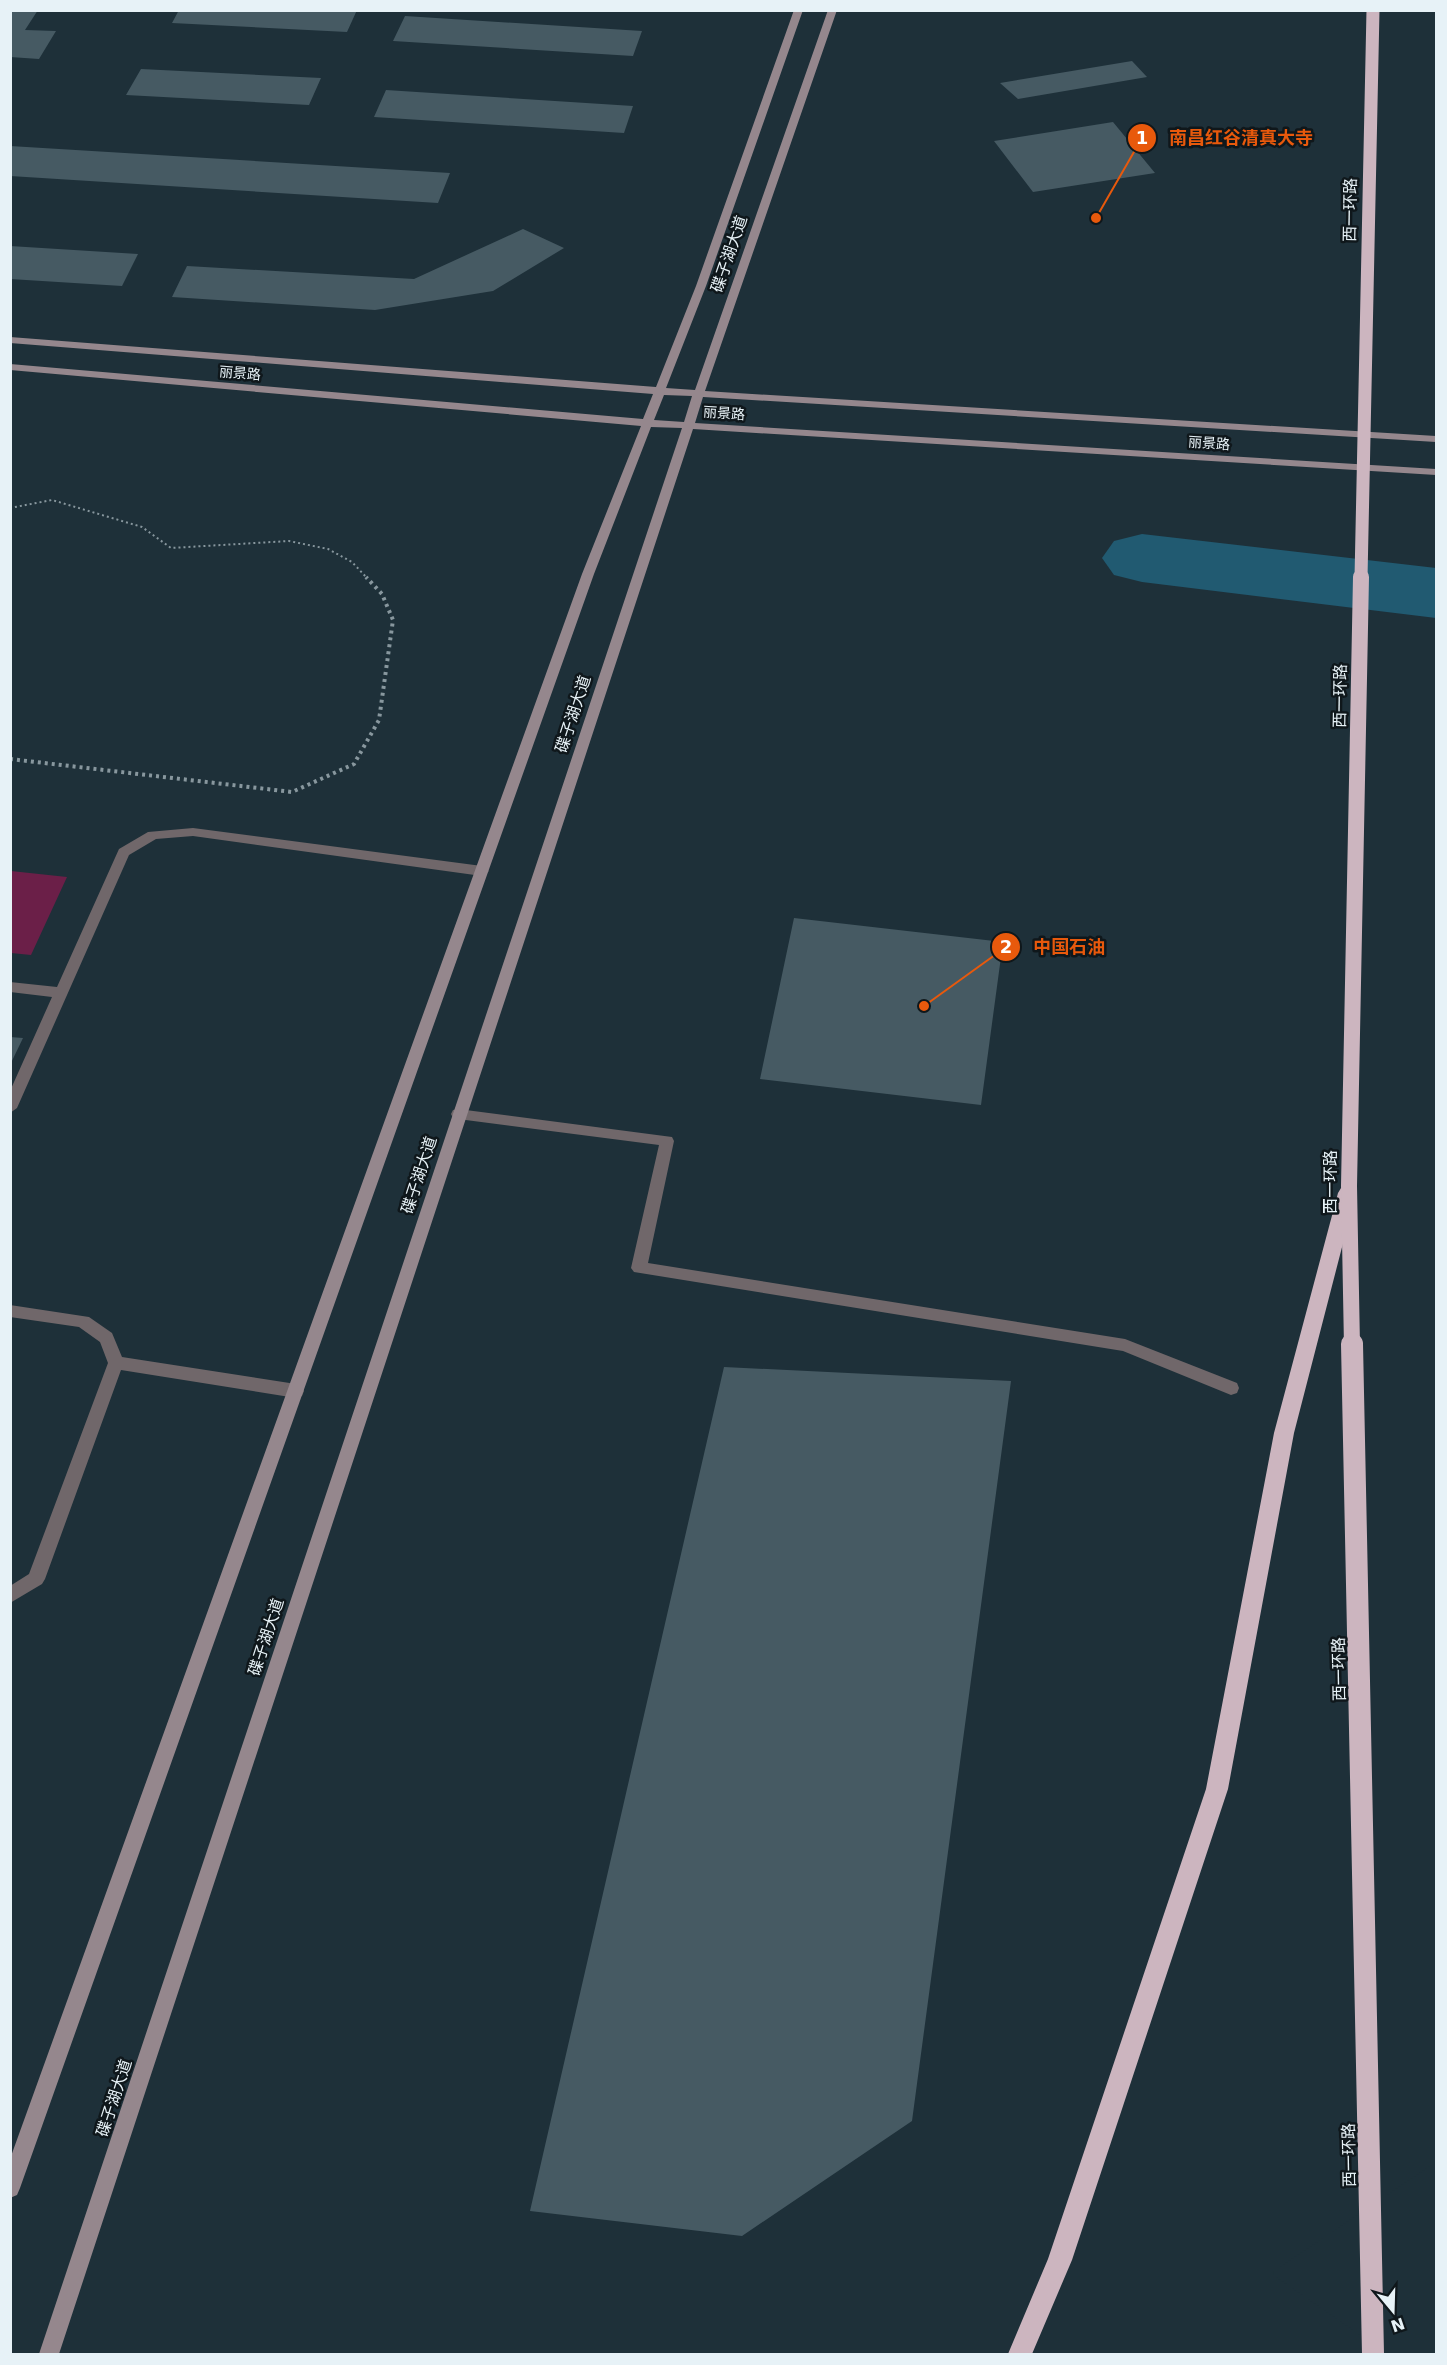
<svg xmlns="http://www.w3.org/2000/svg" width="1447" height="2365" viewBox="0 0 1447 2365" font-family="'DejaVu Sans','Noto Sans SC',sans-serif">
<style>
.green{fill:#6b1f48}
.pier{fill:#1e3039}
.lines{fill:none;stroke-linecap:round;stroke-linejoin:round}
.river{fill:#215a71;fill-rule:evenodd}
.building{fill:#465a63}
.path-far1{stroke:#88979e;stroke-width:2;stroke-dasharray:2 3;stroke-linecap:butt}
.path{stroke:#88979e;stroke-width:4;stroke-dasharray:3 4;stroke-linecap:butt}
.lane{fill:#70676a;fill-rule:evenodd}
.street{fill:#70676a;fill-rule:evenodd}
.secondary{fill:#95878d;fill-rule:evenodd}
.highway{fill:#ccb5bf;fill-rule:evenodd}
.highway-bridge-far2{stroke:#ccb5bf;stroke-width:13}
.highway-bridge-far1{stroke:#ccb5bf;stroke-width:16}
.highway-bridge{stroke:#ccb5bf;stroke-width:22}
.labels{text-anchor:middle;dominant-baseline:central;stroke-width:5;stroke-linejoin:round;paint-order:stroke}
.far-street-label{font-size:14px;fill:#e7f2f7;stroke:#0f171b}
.street-label{font-size:16px;fill:#e7f2f7;stroke:#0f171b}
.leader{fill:none;stroke:#e8590c;stroke-width:2}
.callout-dot{fill:#e8590c;stroke:#0f171b;stroke-width:2}
.mark-label{font-size:18px;text-anchor:middle;font-weight:bold;fill:#fff}
.callout-label{font-size:18px;text-anchor:middle;font-weight:bold;fill:#e8590c;stroke:#0f171b;stroke-width:5;stroke-linejoin:round;paint-order:stroke}
</style>
<rect width="100%" height="100%" fill="#1e3039"/>
<path class="green" d="M11,871l56,6 -36,78 -20,-2z"/>
<path class="pier" d="M1436,2162v192h-48l-115,-79 1,-4z"/>
<g class="lines">
<path class="river" d="M1142,534l294,34v50l-294,-36 -28,-7 -12,-17 12,-17z"/>
</g>
<path class="building" d="M10,10h28l-13,20 31,1 -17,28 -29,-2z
M179,10h178l-10,22 -175,-9z
M405,16l237,15 -9,25 -240,-15z
M1132,61l15,16 -129,22 -18,-16z
M141,69l180,9 -12,27 -183,-10z
M386,90l247,16 -9,27 -250,-16z
M1113,122l42,51 -122,19 -39,-51z
M10,146l440,27 -12,30 -428,-27z
M523,229l41,19 -71,43 -118,19 -203,-13 15,-31 227,13z
M10,246l128,8 -16,32 -112,-7z
M794,918l209,24 -22,163 -221,-26z
M10,1037l13,1 -13,27z
M724,1367l287,14 -99,740 -170,115 -212,-25z"/>
<g class="lines">
<path class="path-far1" d="M10,508l42,-8 90,27 29,21 118,-7 39,8 24,13 15,16"/>
<path class="path" d="M10,759l282,33 62,-28 25,-44 14,-100 -11,-26 -16,-17"/>
<path class="lane" d="M458,1109l214,28 2,4 -26,122 477,76 112,44 2,5 -2,5 -6,2 -108,-44 -489,-79 -3,-4 28,-123 -201,-26 -5,-1 -2,-4 2,-4z"/>
<path class="street" d="M193,828l289,38 7,5 -7,5 -289,-40 -37,3 -27,16 -112,253 -7,5v-22l42,-94 -42,-5v-10l47,5 62,-138 29,-17z
M10,1305l79,12 23,16 10,24 174,27 6,2 2,5 -2,5 -6,2 -175,-28 -76,209 -3,5 -32,19v-17l19,-12 79,-211 -8,-21 -21,-15 -69,-10z"/>
<path class="secondary" d="M794,10h9l-97,276 -40,102 29,2 133,-380h9l-132,381 731,45v6l-733,-45 -8,26 741,46v6l-743,-46 -634,1925h-20l643,-1926 -31,-1 -57,147 -574,1614 -3,7 -7,3v-39l572,-1585 59,-148 -631,-56v-6l633,55 10,-25 -643,-51v-6l646,50 40,-101zM664,395l28,1 -8,26 -30,-2z"/>
<path class="highway" d="M1347,1186l6,2 3,5 -62,240 -66,356 -156,471 -40,94h-24l40,-95 158,-470 68,-356 64,-240 3,-5z"/>
<path class="highway-bridge-far2" d="M1361,578l12,-568"/>
<path class="highway-bridge-far1" d="M1352,1346l-3,-160 12,-609"/>
<path class="highway-bridge" d="M1352,1344l21,1010"/>
</g>
<g class="labels">
<g class="far-street-label">
<text transform="translate(240 373) rotate(5)">丽景路</text>
<text transform="translate(724 413) rotate(4)">丽景路</text>
<text transform="translate(1209 443) rotate(4)">丽景路</text>
</g>
<g class="street-label">
<text transform="translate(1350 210) rotate(-89)">西一环路</text>
<text transform="translate(729 254) rotate(-71)">碟子湖大道</text>
<text transform="translate(1340 696) rotate(-89)">西一环路</text>
<text transform="translate(573 714) rotate(-72)">碟子湖大道</text>
<text transform="translate(419 1175) rotate(-72)">碟子湖大道</text>
<text transform="translate(1330 1182) rotate(-90)">西一环路</text>
<text transform="translate(266 1637) rotate(-72)">碟子湖大道</text>
<text transform="translate(1339 1669) rotate(-91)">西一环路</text>
<text transform="translate(114 2098) rotate(-72)">碟子湖大道</text>
<text transform="translate(1349 2155) rotate(-91)">西一环路</text>
</g>
</g>
<path class="leader" d="M1096 218L1142 138M924 1006L1006 947"/>
<g class="callout-dot">
<circle cx="1096" cy="218" r="6"/>
<circle cx="924" cy="1006" r="6"/>
<circle cx="1142" cy="138" r="15"/>
<circle cx="1006" cy="947" r="15"/>
</g>
<g class="mark-label">
<text x="1142" y="144">1</text>
<text x="1006" y="953">2</text>
</g>
<g class="callout-label">
<text x="1241" y="144">南昌红谷清真大寺</text>
<text x="1069" y="953">中国石油</text>
</g>
<rect width="1447" height="2365" fill="none" stroke="#e7f2f7" stroke-width="24"/>
<g transform="translate(1393 2311) rotate(161)" stroke="#0f171b" stroke-width="4.5" paint-order="stroke">
<path d="M0-4.5L10 22L0 15L-10 22Z" fill="#e7f2f7"/>
<text y="-9" font-size="16" font-weight="bold" text-anchor="middle" fill="#e7f2f7">N</text>
</g>
</svg>
